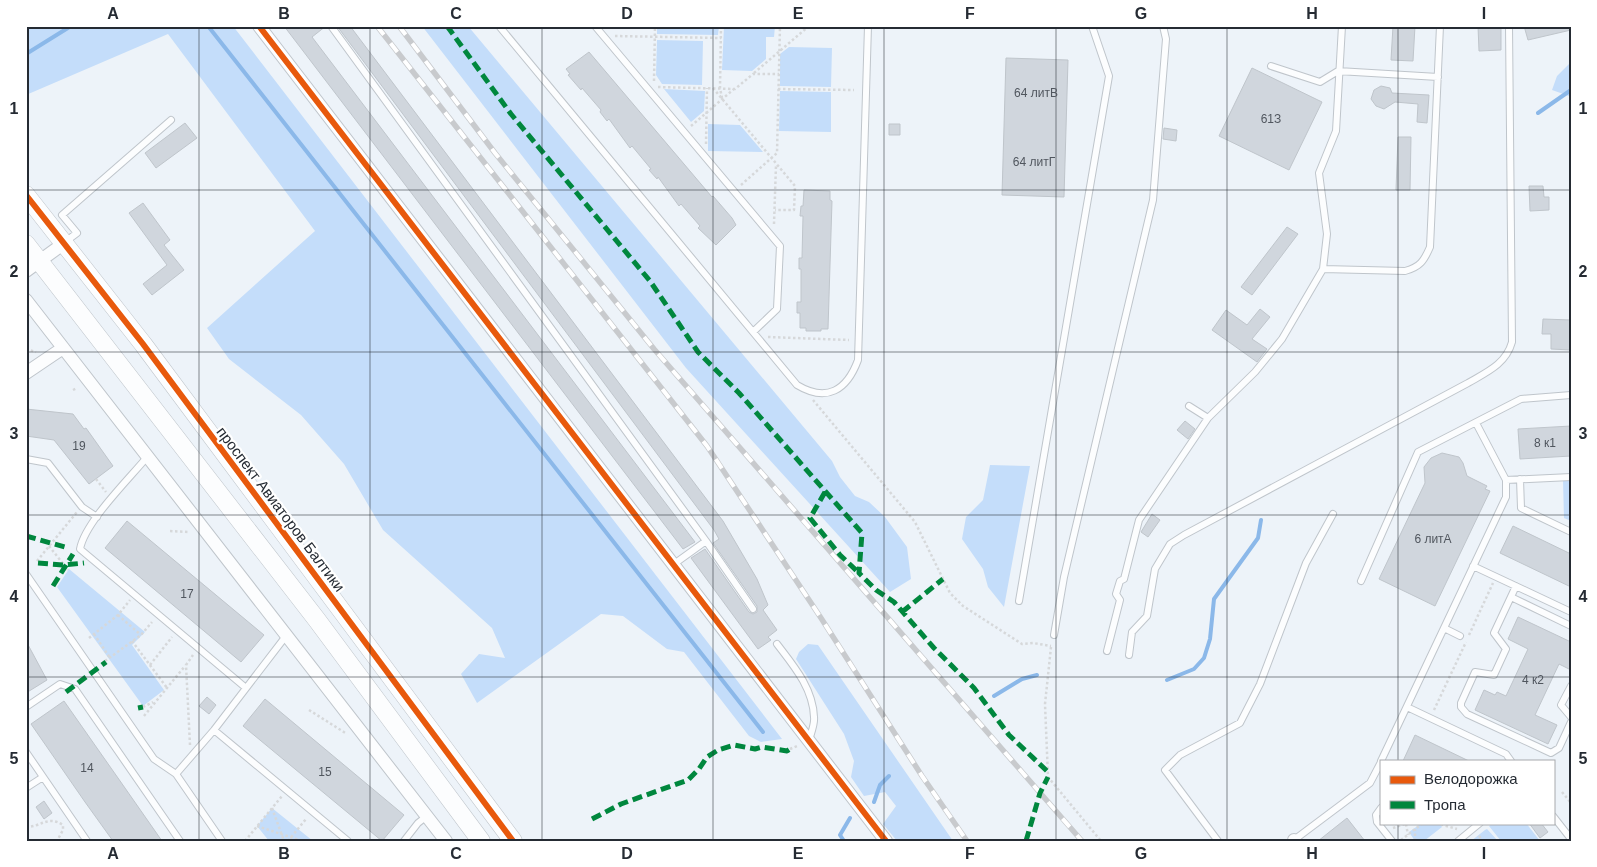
<svg xmlns="http://www.w3.org/2000/svg" width="1597" height="867" viewBox="0 0 1597 867" font-family="Helvetica,sans-serif">
<style>
.green{fill:#c4ddfa}
.lines{fill:none;stroke-linecap:round;stroke-linejoin:round}
.stream{stroke:#8bb8e9;stroke-width:4}
.building{fill:#d0d6dd;stroke:#bfc5cb}
.lane-casing{stroke:#bfc5cb;stroke-width:8}
.street-casing{stroke:#bfc5cb;stroke-width:14}
.secondary-casing{stroke:#bfc5cb;stroke-width:19}
.path{stroke:#d6d8da;stroke-width:2.5;stroke-dasharray:2.5 2.5;stroke-linecap:butt}
.lane{stroke:#fcfdfe;stroke-width:6}
.street{stroke:#fcfdfe;stroke-width:12}
.secondary{stroke:#fcfdfe;stroke-width:18}
.rail-casing{stroke:#c8cacd;stroke-width:5.5}
.rail{stroke:#fff;stroke-width:4;stroke-dasharray:11;stroke-linecap:butt}
.quiet{stroke:#00873e;stroke-width:5;stroke-dasharray:10 5;stroke-linecap:butt}
.cycleway-casing{stroke:#fff;stroke-width:9}
.cycleway{stroke:#e8590c;stroke-width:6}
.grid{fill:none;stroke:#252b33;stroke-width:1;stroke-opacity:0.55}
.labels{text-anchor:middle;dominant-baseline:central;stroke-width:4.5;stroke-linejoin:round;paint-order:stroke}
.number-label{font-size:12px;fill:#50565e}
.street-label{font-size:15px;fill:#252b33;stroke:#fff}
.neatline{fill:none;stroke:#252b33;stroke-width:2}
.grid-label{font-size:16px;text-anchor:middle;font-weight:bold;fill:#252b33}
</style>
<rect width="100%" height="100%" fill="#edf3f9"/>
<path class="green" d="M26,26h207l549,713 -21,3 -12,-6 -65,-84 -17,-3 -44,-33 -22,-2 -124,89 -16,-29 18,-20 26,4 -13,-30 -109,-98 -39,-66 -43,-49 -72,-56 -22,-31 108,-97 -147,-197 -142,61z
M422,26h46l364,435 8,16 15,19 14,6 16,15 22,30 4,32 -21,13 -204,-224z
M657,26h62l-1,9 -61,-1z
M724,26h51l-1,11h-8v22l-14,12 -30,-1z
M657,40l46,1 -1,44 -40,-1 -6,-9z
M789,47l43,1 -1,39 -51,-1v-32z
M1571,62v34h-2l-17,-6 5,-14z
M664,89l41,2 -1,20 -13,11z
M780,91l51,1v40l-52,-1z
M708,124l32,1 23,27 -55,-1z
M990,465l40,1 -26,141 -16,-20 -5,-18 -21,-30 4,-22 17,-17z
M1571,480v41l-7,-3 -1,-37z
M69,569l76,63 -13,13 32,45 -21,16 -86,-119z
M808,644l10,1 135,196h-56l-14,-17 13,-18 -11,-14 -21,4 -13,-19 3,-16 -10,-27 -48,-75 3,-7z
M272,808l41,33h-44l-12,-15z
M1418,823h22l2,4 -18,14h-9l-6,-9 10,-7z
M1493,823h33l14,18h-39l-12,-15z
M1487,829l11,12h-27l14,-11z"/>
<g class="lines">
<path class="stream" d="M208,26l555,706
M26,54l45,-28
M1538,113l33,-23
M1167,680l27,-11 10,-11 6,-19 4,-40 44,-61 3,-18
M994,696l28,-17 15,-4
M874,802l6,-17 9,-9
M844,841l-4,-6 10,-17"/>
</g>
<path class="building" d="M284,26h42l-14,11 383,505 -12,7z
M337,26h13l373,495 34,58 11,26 -5,5 14,20 -9,7 3,3 -13,9 -67,-91 14,-9 44,63 4,2 4,-2v-6l-44,-63 6,-4 -5,-9z
M1393,26h22l-2,35 -22,-1z
M1478,26h23v24l-22,1z
M1524,26h46l1,4 -43,10z
M589,52l123,145 1,-1 19,22 4,7 -20,20 -18,-17 2,-2 -19,-22 -2,2 -21,-29 -1,2 -8,-9 2,-1 -19,-23 -2,2 -21,-29 -2,2 -7,-9 1,-2 -19,-22 -1,2 -13,-15 2,-1 -4,-5z
M1006,58l62,2 -4,137 -62,-2z
M1252,68l70,34 -33,68 -70,-34z
M1381,86l9,2 2,5 37,2 -2,28 -10,-1 1,-18 -23,-2 -11,7 -8,-3 -5,-7 3,-9z
M185,123l12,15 -41,30 -11,-15z
M889,124h11v11h-11z
M1164,128l13,2 -1,11 -13,-2z
M1398,137h13l-1,53h-14z
M1529,186h14l1,11h5v13l-19,1z
M804,190l26,1v9l2,1 -4,128h-7v2h-15v-3h-6v-15h-3v-11h4v-33h-2v-11h3l1,-42h-3l1,-10h2z
M143,203l27,37 -6,5 20,25 -32,25 -9,-11 24,-19 -38,-52z
M1287,227l11,7 -46,61 -11,-8z
M1260,309l10,8 -18,22 15,10 -10,13 -45,-32 14,-20 21,15z
M1543,319l28,1v30l-20,-1v-15h-9z
M26,409l47,5 11,15 2,-1 27,38 -24,18 -35,-44 -28,-4z
M1185,421l10,8 -7,10 -11,-9z
M1571,426v30l-51,3 -2,-30z
M1442,453l17,4 4,6 4,13 20,10 -2,3 5,2 -55,115 -56,-27 46,-96 -1,-16 7,-9z
M1152,514l8,6 -12,17 -7,-5z
M127,521l137,114 -23,27 -136,-114z
M1513,526l58,28v33l-71,-34z
M1518,617l53,25v28l-12,-6 -24,51 22,10 -9,19 -73,-34 9,-20 11,5 2,-3 9,4 22,-47 -20,-10z
M26,641l21,39 -21,13z
M207,697l9,8 -7,9 -10,-8z
M265,699l139,116 -22,26 -139,-115z
M64,701l54,77 44,63h-49l-28,-39 -54,-78z
M1415,735l54,26h-66z
M44,801l8,12 -8,6 -8,-12z
M1347,818l18,23h-47z
M1529,823h12l7,9 -8,6z"/>
<g class="lines">
<defs>
<path id="lane" d="M331,26l375,515 -32,23
M499,26l298,359c30,18 50,5 61,-25l10,-334
M595,26l185,220 -3,63 -24,23
M1271,66l49,16 18,-11 100,6
M65,242l12,-9 -15,-18 109,-95
M1323,269l4,-35 -8,-61 17,-42 6,-105
M1189,406l19,12 47,-46 27,-33 41,-70 82,2c15,-4 19,-10 25,-24l10,-221
M148,456c-19,23 -63,66 -68,93l166,139
M26,459l22,4 34,44 15,10
M1520,479l1,29 50,24
M1506,480l65,-3
M706,541l47,68
M1473,566l98,46
M26,574l128,185 22,15 46,67
M1361,581l57,-129 103,-53 50,-4
M1516,586l-22,47 12,16 -12,26 -19,-3 -14,31v4l6,7 84,39 8,-5 12,-26
M1511,597l60,29
M1019,601l90,-525 -17,-50
M1444,628l16,8
M1054,635l10,-58 89,-377 13,-161 -3,-13
M777,644c16,21 36,44 37,73 1,7 -3,16 -5,23
M1107,651l13,-51 -4,-6 4,-13 4,-2 15,-59 69,-102
M1129,655l3,-23 15,-16 8,-47 15,-25 14,-9 284,-152c19,-11 38,-19 44,-41l-3,-316
M1571,686l-10,19 10,12
M26,707l34,-23 15,5 105,152
M1407,707l99,47 5,7
M214,730l134,111
M26,752l61,89
M1381,761l125,-264v-17l-30,-57
M176,774l38,-44 72,-94
M26,788l17,-11
M1381,808l-5,7 1,7 15,19
M1553,816l18,23
M1294,840l76,-57 11,-21
M404,841l14,-18 9,-7
M1218,841l-53,-71 15,-15 60,-32 20,-39 46,-121 27,-49
M1458,841l22,-18"/>
<path id="street" d="M259,26l627,815
M26,271l37,-27
M26,300l420,541
M26,373l37,-25
M1294,840l1,1"/>
<path id="secondary" d="M26,195l117,149 370,497
M26,244l291,376 164,221"/>
</defs>
<use href="#lane" class="lane-casing"/>
<use href="#street" class="street-casing"/>
<use href="#secondary" class="secondary-casing"/>
<path class="path" d="M721,26l-1,62 2,10
M615,36l106,2
M754,73l55,-47
M654,81l1,-55
M658,87l77,2 18,-15h26
M713,88l82,98 -1,24h-19
M778,89l76,1
M691,126l43,-37
M706,144l1,-56
M741,185l36,-32 3,-127
M774,224l2,-59
M768,337l81,3
M26,349l10,3
M73,390l4,-2
M813,400l102,122 35,71 13,13 59,38 11,-1 18,3
M96,479l10,13
M170,531l19,1
M49,546l19,24
M37,561l40,-49
M118,615l23,20
M94,634l16,24
M1469,635l24,-52
M89,638l29,-23 12,-15
M132,641l35,47
M1051,647l-6,57 3,73 53,64
M105,661l36,-26 11,-13
M150,665l22,-28
M143,707l10,-5
M309,710l38,24
M1434,710l32,-68
M144,716l41,-50
M190,745l-4,-80 7,-10
M790,749l7,-3
M1562,792l9,11
M272,808l12,33
M1436,823l21,6
M1406,824l2,11
M257,826l45,15
M26,827c15,0 22,-12 37,-2v5l-6,11
M1393,828l15,-5
M1479,836l4,5
M1401,840l22,-17
M245,841l37,-45
M288,841l18,-22
M1415,841v-12"/>
<use href="#lane" class="lane"/>
<use href="#street" class="street"/>
<use href="#secondary" class="secondary"/>
<defs>
<path id="rail" d="M377,26l330,420 114,172 101,158 45,65
M399,26l96,127 159,196 428,492"/>
</defs>
<use href="#rail" class="rail-casing"/>
<use href="#rail" class="rail"/>
<path class="quiet" d="M447,26l64,88 139,167 48,71 41,41 123,140 -3,40 17,17 18,12 40,46 40,40 35,47 38,36
M825,492l-15,26 30,37 19,18
M26,536l39,11
M38,563l26,2 20,-2
M53,586l20,-32
M902,612l41,-33
M66,692l40,-30
M138,708l5,-1
M592,819l29,-15 67,-24 11,-11 8,-12 11,-7 16,-5 21,4 7,-2 25,4 3,-2
M1026,841l14,-48 8,-16"/>
<defs>
<path id="cycleway" d="M259,26l627,815
M26,195l117,149 370,497"/>
</defs>
<use href="#cycleway" class="cycleway-casing"/>
<use href="#cycleway" class="cycleway"/>
</g>
<path class="grid" d="M199,26v815M370,26v815M542,26v815M713,26v815M884,26v815M1056,26v815M1227,26v815M1398,26v735M26,190h1545M26,352h1545M26,515h1545M26,677h1545M1398,823v18"/>
<g class="labels">
<g class="number-label">
<text x="1036" y="93">64 литВ</text>
<text x="1271" y="119">61З</text>
<text x="1034" y="162">64 литГ</text>
<text x="1545" y="443">8 к1</text>
<text x="79" y="446">19</text>
<text x="1433" y="539">6 литА</text>
<text x="187" y="594">17</text>
<text x="1533" y="680">4 к2</text>
<text x="87" y="768">14</text>
<text x="325" y="772">15</text>
</g>
<g class="street-label">
<text transform="translate(281 509) rotate(53)">проспект Авиаторов Балтики</text>
</g>
</g>
<rect width="1597" height="867" fill="none" stroke="#ffffff" stroke-width="55"/>
<rect x="1380" y="760" width="175" height="65" fill="#ffffff" stroke="#a8aaad"/>
<rect x="1390" y="776" width="25" height="8" fill="#e8590c" stroke="#a8aaad"/>
<text x="1424" y="784" font-size="15" fill="#252b33">Велодорожка</text>
<rect x="1390" y="801" width="25" height="8" fill="#00873e" stroke="#a8aaad"/>
<text x="1424" y="810" font-size="15" fill="#252b33">Тропа</text>
<rect x="28" y="28" width="1542" height="812" class="neatline"/>
<g class="grid-label">
<text x="113" y="19">A</text>
<text x="284" y="19">B</text>
<text x="456" y="19">C</text>
<text x="627" y="19">D</text>
<text x="798" y="19">E</text>
<text x="970" y="19">F</text>
<text x="1141" y="19">G</text>
<text x="1312" y="19">H</text>
<text x="1484" y="19">I</text>
<text x="14" y="114">1</text>
<text x="1583" y="114">1</text>
<text x="14" y="277">2</text>
<text x="1583" y="277">2</text>
<text x="14" y="439">3</text>
<text x="1583" y="439">3</text>
<text x="14" y="602">4</text>
<text x="1583" y="602">4</text>
<text x="14" y="764">5</text>
<text x="1583" y="764">5</text>
<text x="113" y="859">A</text>
<text x="284" y="859">B</text>
<text x="456" y="859">C</text>
<text x="627" y="859">D</text>
<text x="798" y="859">E</text>
<text x="970" y="859">F</text>
<text x="1141" y="859">G</text>
<text x="1312" y="859">H</text>
<text x="1484" y="859">I</text>
</g>
</svg>
